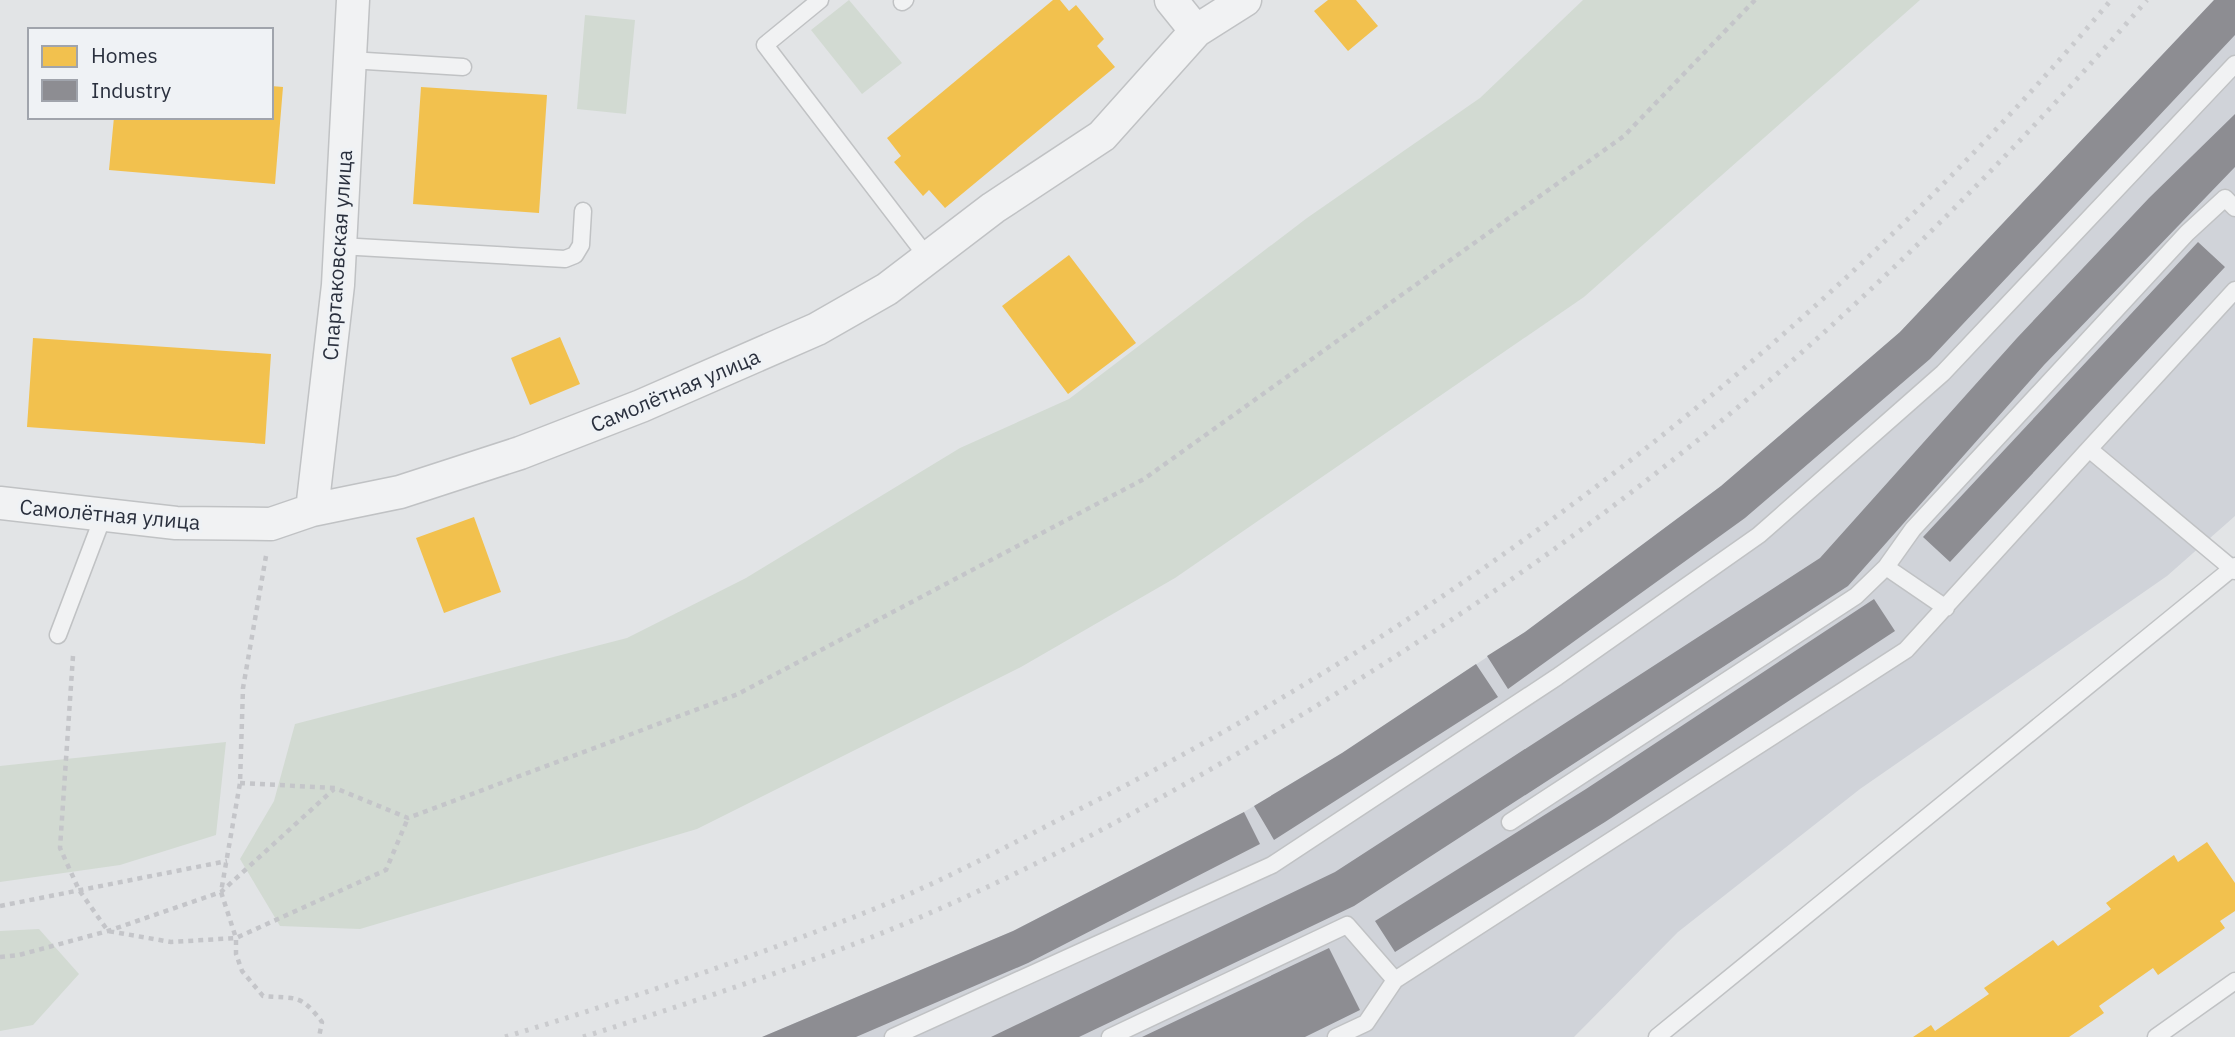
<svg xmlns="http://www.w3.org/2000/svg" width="2235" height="1037" viewBox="0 0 2235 1037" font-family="'IBM Plex Sans',sans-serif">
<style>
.built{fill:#d0d3d9}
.green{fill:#d2dad2}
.homes{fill:#f2c14e}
.industry{fill:#8d8d92}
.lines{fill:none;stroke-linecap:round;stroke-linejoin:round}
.service-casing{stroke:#c0c2c4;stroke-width:19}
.minor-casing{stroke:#c0c2c4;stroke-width:35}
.path{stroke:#c4c5c9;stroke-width:4.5;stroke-dasharray:5 5;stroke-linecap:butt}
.service{stroke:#f1f2f3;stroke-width:16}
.minor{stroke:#f1f2f3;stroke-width:32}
.rail{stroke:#cacbce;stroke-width:5;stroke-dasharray:3.5 7;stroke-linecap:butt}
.labels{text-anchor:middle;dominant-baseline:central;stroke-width:7;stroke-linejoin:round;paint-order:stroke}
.street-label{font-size:21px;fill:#2a303e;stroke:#eff2f5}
</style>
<rect width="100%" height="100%" fill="#e2e4e6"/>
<path class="built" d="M2214,0h21v516l-68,60 -307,213 -182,143 -104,105h-812l251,-106 231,-119 98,-59 183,-121 196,-146 179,-154z"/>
<path class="green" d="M849,0l53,63 -40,31 -51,-64z
M1583,0h337l-336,297 -409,281 -154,89 -324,162 -337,100 -80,-3 -40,-67 34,-58 21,-77 332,-86 119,-60 214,-130 109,-49 238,-181 173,-120z
M585,15l50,5 -9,94 -49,-5z
M226,742l-10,93 -96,30 -120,17v-116z
M39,929l40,45 -46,51 -33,6v-100z"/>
<path class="homes" d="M1053,0h7l9,11 7,-6 28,34 -7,7 18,21 -170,141 -16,-18 -6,6 -29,-34 7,-6 -14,-18z
M1328,0h28l22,26 -30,25 -34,-40z
M271,86l12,1 -8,97 -166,-14 5,-53h157z
M421,87l126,8 -8,118 -126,-9z
M1069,255l67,88 -68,51 -66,-88z
M560,337l20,47 -50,21 -19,-47z
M33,338l238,16 -6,90 -238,-17z
M474,517l27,75 -57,21 -28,-75z
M2207,842l28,41v28l-15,10 5,7 -67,47 -5,-7 -54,38 5,7 -35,24h-156l18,-12 4,6 54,-37 -5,-6 69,-48 5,6 53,-37 -5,-6 68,-48 4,7z"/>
<path class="industry" d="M2214,0h21v35l-305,324 -185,159 -237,171 -21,-33 38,-24 196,-146 179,-154z
M2235,114v53l-191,198 -196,221 -494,320 -275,131h-88l344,-165 485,-314 197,-220 132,-140z
M2198,242l27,25 -275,295 -27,-25z
M1874,599l21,32 -290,191 -210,130 -20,-31 211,-132z
M1476,664l22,33 -224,143 -20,-34 88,-53z
M1244,812l16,32 -232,119 -172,74h-94l251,-106z
M1329,948l31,62 -55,27h-163z"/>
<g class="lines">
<defs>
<path id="service" d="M820,0l-55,45 163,213
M902,2l3,-2
M350,60l113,7
M340,246l225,13 10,-4 6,-10 2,-34
M2089,449l146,-159
M1886,567l60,41
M58,635l46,-121
M1510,822l346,-226 30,-29 27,-38 274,-296 38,-35 10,10
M893,1037l379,-172 285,-188 202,-142 184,-162 292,-309
M1110,1037l237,-112 48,55
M1336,1037l30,-14 29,-43 511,-330 183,-201 146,122
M1657,1037l578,-471
M2156,1037l79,-56"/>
<path id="minor" d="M1171,0l25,31
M0,503l176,20 95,1 41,-14 88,-18 120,-39 121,-47 176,-77 70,-40 106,-81 109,-72 94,-105 49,-31
M312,510l26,-225 15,-285"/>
</defs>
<use href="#service" class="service-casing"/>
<use href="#minor" class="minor-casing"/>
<path class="path" d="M266,556l-23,132 -3,95 -19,109 15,46v16l6,17 21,25c33,3 37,-3 59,26l-3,15
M73,656l-13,192 19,42 29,41 63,11 65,-4 150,-68 22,-52
M240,783l95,5 73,30 330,-124 406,-215 480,-343 131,-136
M0,906l227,-45
M0,957l19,-2 89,-24 113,-39 113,-103"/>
<use href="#service" class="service"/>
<use href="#minor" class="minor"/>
<path class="rail" d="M505,1037c121,-37 241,-77 359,-124 69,-27 136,-63 202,-97 393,-197 762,-478 1045,-816
M583,1037c112,-36 224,-72 333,-118 140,-60 276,-136 405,-216 122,-75 241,-155 353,-244 173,-136 329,-293 473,-459"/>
</g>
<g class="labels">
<g class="street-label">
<text transform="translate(337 255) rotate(-86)">Спартаковская улица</text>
<text transform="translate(675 390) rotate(-23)">Самолётная улица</text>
<text transform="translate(110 514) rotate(5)">Самолётная улица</text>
</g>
</g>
<rect x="28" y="28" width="245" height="91" fill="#eff2f5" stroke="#a0a4ac" stroke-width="2"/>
<rect x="42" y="46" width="35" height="21" fill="#f2c14e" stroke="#a0a4ac" stroke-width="2"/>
<text x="91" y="63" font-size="21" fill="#2a303e">Homes</text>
<rect x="42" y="80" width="35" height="21" fill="#8d8d92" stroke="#a0a4ac" stroke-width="2"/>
<text x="91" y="98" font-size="21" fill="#2a303e">Industry</text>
</svg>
